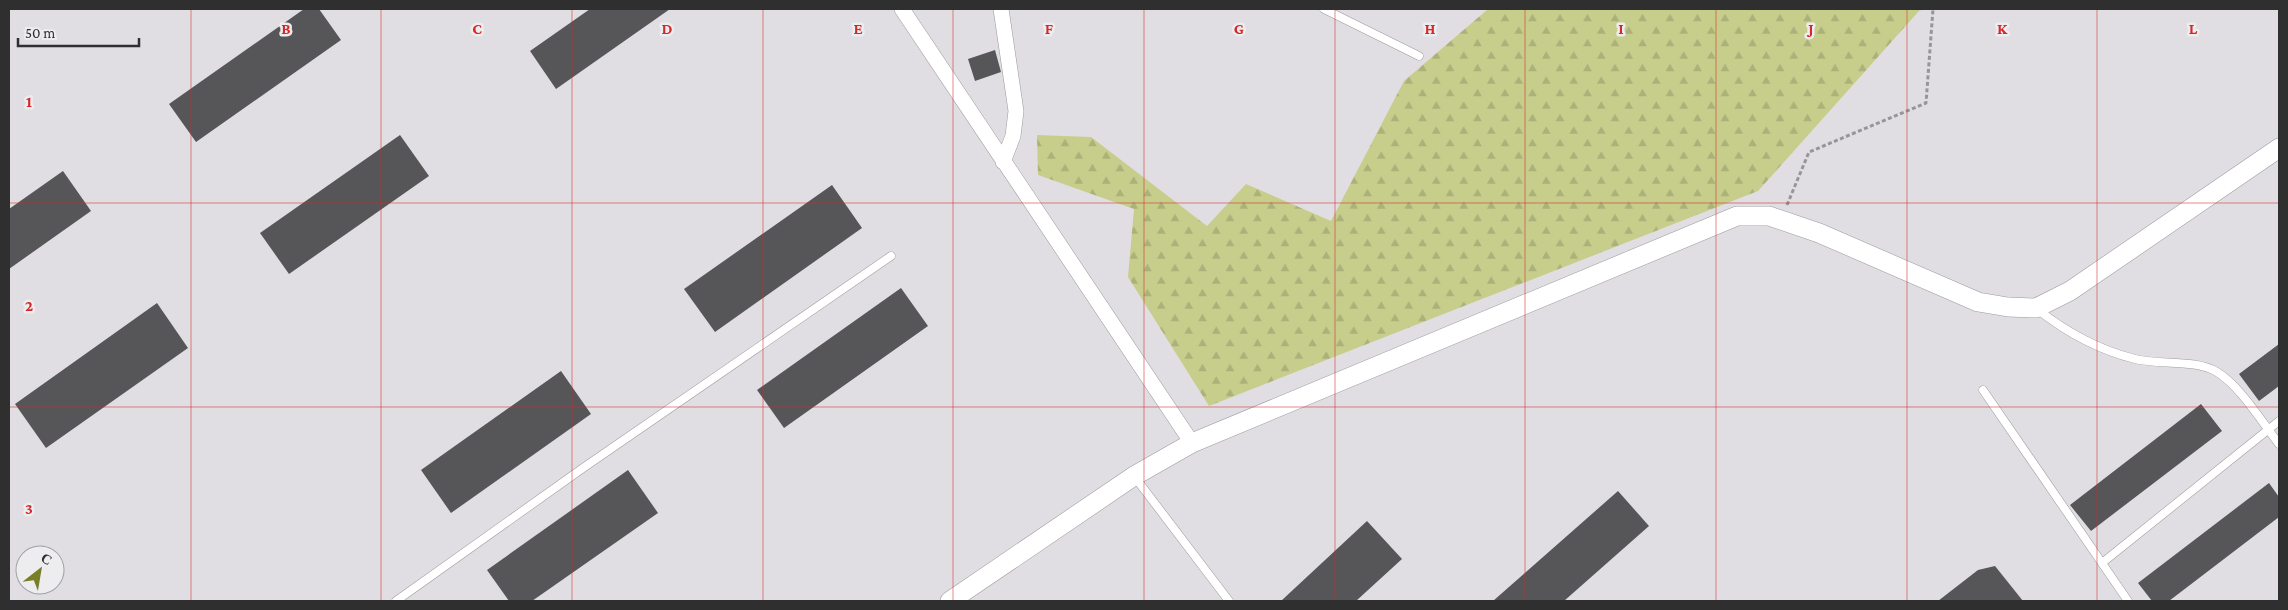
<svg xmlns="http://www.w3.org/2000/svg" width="2288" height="610" viewBox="0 0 2288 610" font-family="'Crimson Pro',serif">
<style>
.forest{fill:url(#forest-firs)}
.building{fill:#565558}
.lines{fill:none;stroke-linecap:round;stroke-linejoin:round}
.service-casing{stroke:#9c9a9e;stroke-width:9}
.minor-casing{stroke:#9c9a9e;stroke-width:16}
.tertiary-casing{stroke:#9c9a9e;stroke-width:20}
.path{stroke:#969598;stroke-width:3;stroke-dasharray:4 2.5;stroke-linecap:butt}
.service{stroke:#fff;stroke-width:8}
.minor{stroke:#fff;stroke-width:15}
.tertiary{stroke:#fff;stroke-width:19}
.grid{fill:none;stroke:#d62828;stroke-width:1;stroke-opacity:0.55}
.grid-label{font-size:16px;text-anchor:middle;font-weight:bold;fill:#d62828;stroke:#edecef;stroke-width:5;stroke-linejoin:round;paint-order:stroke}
</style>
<defs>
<pattern id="forest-firs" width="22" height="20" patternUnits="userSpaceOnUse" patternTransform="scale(1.25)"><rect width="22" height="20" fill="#c7ce8c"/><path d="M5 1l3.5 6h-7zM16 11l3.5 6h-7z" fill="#abb179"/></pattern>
</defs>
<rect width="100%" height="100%" fill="#e0dee2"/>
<path class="forest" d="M1488,9h437l-6,2 -161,180 -549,215 -81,-129 6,-68 -96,-34 -1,-40 54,2 116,89 39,-42 85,37 73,-140z"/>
<path class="building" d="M304,9h15l22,31 -145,102 -27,-38z
M590,9h80l-114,80 -26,-38z
M995,50l6,22 -26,9 -7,-22z
M400,135l29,41 -140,98 -29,-41z
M63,171l28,40 -82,58v-60z
M832,185l30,43 -147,104 -31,-43z
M901,288l27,38 -144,102 -27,-38z
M157,303l31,45 -142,100 -31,-44z
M2279,344v42l-20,15 -20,-27z
M561,371l30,43 -140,99 -30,-43z
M2201,404l21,27 -131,100 -21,-26z
M628,470l30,43 -126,88h-23l-22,-31z
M2269,483l10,14v20l-110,84h-17l-14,-18z
M1618,491l31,35 -85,75h-71z
M1367,521l35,38 -46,42h-75z
M1995,566l28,35h-85l40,-31z"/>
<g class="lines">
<defs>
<path id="service" d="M1324,9l95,47
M2037,309c29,23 62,41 98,50 24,6 61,0 82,13 23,14 45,50 62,72
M1983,390l145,211
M1134,476l95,125
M2102,563l177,-142
M396,601l187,-133 308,-212"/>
<path id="minor" d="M902,9l290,434
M1001,9l15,102 -3,25 -10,26"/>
<path id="tertiary" d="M950,601l184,-125 58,-33 545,-227h32l50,17 159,69 30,5 28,1 34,-17 209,-143"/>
</defs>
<use href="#service" class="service-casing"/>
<use href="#minor" class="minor-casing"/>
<use href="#tertiary" class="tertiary-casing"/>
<path class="path" d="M1787,205l22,-53 117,-49 7,-94"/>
<use href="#service" class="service"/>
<use href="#minor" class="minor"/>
<use href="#tertiary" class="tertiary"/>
</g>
<path class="grid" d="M191,9v592M381,9v592M572,9v592M763,9v592M953,9v592M1144,9v592M1335,9v592M1525,9v592M1716,9v592M1907,9v592M2097,9v592M9,203h2270M9,407h2270"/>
<g class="grid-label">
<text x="286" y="34">B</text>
<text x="477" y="34">C</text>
<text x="667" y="34">D</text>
<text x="858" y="34">E</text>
<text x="1049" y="34">F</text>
<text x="1239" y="34">G</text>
<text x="1430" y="34">H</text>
<text x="1621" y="34">I</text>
<text x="1811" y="34">J</text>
<text x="2002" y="34">K</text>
<text x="2193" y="34">L</text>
<text x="29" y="107">1</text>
<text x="29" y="311">2</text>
<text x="29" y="514">3</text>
</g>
<rect width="2288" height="610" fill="none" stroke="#2f2f30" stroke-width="20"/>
<g transform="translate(40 570) rotate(31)"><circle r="24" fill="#edecef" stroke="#a1a0a3"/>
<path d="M0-4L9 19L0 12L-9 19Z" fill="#797e28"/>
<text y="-8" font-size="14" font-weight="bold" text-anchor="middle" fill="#2f2f30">С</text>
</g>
<path d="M18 38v8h121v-8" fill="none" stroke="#2f2f30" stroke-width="2.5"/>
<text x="25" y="38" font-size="15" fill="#2f2f30" stroke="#edecef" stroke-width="4" paint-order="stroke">50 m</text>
</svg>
